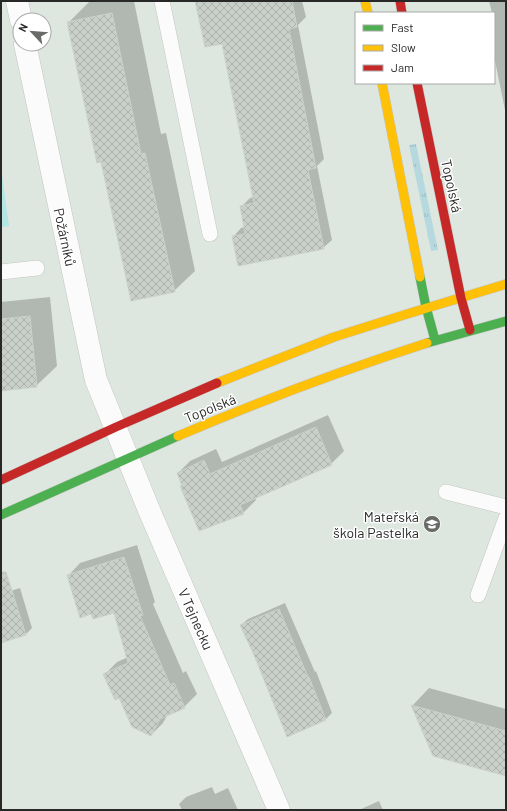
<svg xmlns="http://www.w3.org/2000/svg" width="507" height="811" viewBox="0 0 507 811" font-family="Barlow,sans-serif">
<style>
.grass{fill:url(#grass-tufts)}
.pitch{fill:#b4e7e4}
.shadow{fill:#0003}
.building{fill:url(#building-cross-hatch);stroke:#cad2cb}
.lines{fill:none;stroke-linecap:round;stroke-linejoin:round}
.lane-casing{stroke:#c3c4c3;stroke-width:16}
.street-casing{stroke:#c3c4c3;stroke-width:23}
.fast-casing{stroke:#c3c4c3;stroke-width:10}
.slow-casing{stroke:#c3c4c3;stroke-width:10}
.jam-casing{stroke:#c3c4c3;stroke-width:10}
.lane{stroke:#fafbfa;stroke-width:15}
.street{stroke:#fafbfa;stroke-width:22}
.fast{stroke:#4caf50;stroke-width:9}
.slow{stroke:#ffc107;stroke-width:9}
.jam{stroke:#c62828;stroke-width:9}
.labels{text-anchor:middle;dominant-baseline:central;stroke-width:3;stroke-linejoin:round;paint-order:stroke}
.street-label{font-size:14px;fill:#282828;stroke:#fff}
.poi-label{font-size:14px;fill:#282828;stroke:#fff;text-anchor:end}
</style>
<defs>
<pattern id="grass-tufts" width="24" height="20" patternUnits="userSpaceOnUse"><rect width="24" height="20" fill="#b6d9e0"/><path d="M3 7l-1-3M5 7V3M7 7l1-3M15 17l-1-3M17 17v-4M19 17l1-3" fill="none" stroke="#9cbac0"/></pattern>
<pattern id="building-cross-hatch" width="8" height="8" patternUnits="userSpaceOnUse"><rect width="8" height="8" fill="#c9cfc9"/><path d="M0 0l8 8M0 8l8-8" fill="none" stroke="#adb2ad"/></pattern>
</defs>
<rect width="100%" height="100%" fill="#dee7df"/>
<path class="grass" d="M416,144l22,106 -7,1 -22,-106z"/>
<path class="pitch" d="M1,167l8,59 -8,1z"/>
<path class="shadow" d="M95,1h39l27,133 5,-1 29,138 -21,20 -72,-130 -34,-138 21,-21z
M196,1h106l4,16 -8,8 26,134 -7,7 15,74 -9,8 -90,-11 8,-9 4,-1 -4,-20 9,-9 4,-1 -31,-155z
M489,1h17v114l-12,-59v-43h-2z
M50,297l7,69 -21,20 -35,4v-88z
M328,415l16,36 -13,13 -76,34 1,2 -13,13 -60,-28 -5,-12 12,-12 26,-12 6,13z
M137,545l18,57 -2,2 30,69 3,-2 11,23 -13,13 -16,7 -5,9 -12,12 -31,-38 -15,-23 12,-12 11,-5 -13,-46 -47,-35 12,-13z
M20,588l12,40 -6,6 -25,8v-48z
M285,603l30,69 1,-1 16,42 -6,6 -85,-94 7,-6z
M429,688l77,21v66l-73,-20 -20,-50z
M212,787l3,7 13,-6 10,22h-56l-3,-6 7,-7z
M379,801l4,9h-24z"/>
<path class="building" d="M195,1h97l5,26 -8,2 27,139 -8,2 16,79 -86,17 -6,-30 13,-2 -5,-28 14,-3 -32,-159 -17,3z
M112,13l29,141 4,-1 30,139 -44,9 -30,-139 -4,1 -30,-141z
M30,316l7,71 -36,4v-72z
M316,427l16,38 -92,40 4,9 -45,17 -19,-45h2l-5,-13 27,-13 6,14z
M124,557l19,58 -3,1 30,69 4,-2 11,25 -25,11 -9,17 -19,-9 -13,-29 -4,2 -12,-26 25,-11 -14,-50 -21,6 -2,-5 -11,4 -13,-43z
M1,572h5l20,63 -25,8z
M279,609l29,68h1l17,43 -39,17 -33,-82 -14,-30z
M411,705l95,26v45l-73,-20z"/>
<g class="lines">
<defs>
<path id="lane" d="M162,1l48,233
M1,272l36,-4
M446,492l60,15
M478,595l28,-77"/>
<path id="street" d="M17,1l4,19
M25,44l71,336 53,130 130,300"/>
<path id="fast" d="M420,277l6,30 9,33
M427,343l79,-22
M1,515l177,-79"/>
<path id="slow" d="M365,1l3,12
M382,83l38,194
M217,383l117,-46 73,-23 99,-30
M178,436c82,-35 165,-66 249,-93"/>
<path id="jam" d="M400,1l2,12
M417,83l44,215 9,32
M1,480l115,-53 101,-44"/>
</defs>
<use href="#lane" class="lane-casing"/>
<use href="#street" class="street-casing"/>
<use href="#fast" class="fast-casing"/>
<use href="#slow" class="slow-casing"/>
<use href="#jam" class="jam-casing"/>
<use href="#lane" class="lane"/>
<use href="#street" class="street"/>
<use href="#fast" class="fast"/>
<use href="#slow" class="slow"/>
<use href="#jam" class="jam"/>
</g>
<defs>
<symbol id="school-disc" viewBox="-11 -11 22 22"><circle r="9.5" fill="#686b68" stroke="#fff"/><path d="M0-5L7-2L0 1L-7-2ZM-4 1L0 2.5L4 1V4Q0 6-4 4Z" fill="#fff"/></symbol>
</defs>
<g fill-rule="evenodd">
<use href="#school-disc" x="422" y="514" width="20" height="20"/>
</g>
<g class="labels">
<g class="street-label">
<text transform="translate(452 186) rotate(78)">Topolská</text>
<text transform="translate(65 237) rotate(78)">Požárníků</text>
<text transform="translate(210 408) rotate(-22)">Topolská</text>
<text transform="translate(196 619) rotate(66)">V Tejnecku</text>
</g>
<g class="poi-label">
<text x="419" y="516">Mateřská<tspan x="419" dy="16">škola Pastelka</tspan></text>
</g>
</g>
<rect width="507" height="811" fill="none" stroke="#282828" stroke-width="4"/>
<rect x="355" y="12" width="140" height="72" fill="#ffffff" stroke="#a9a9a9"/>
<rect x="363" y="25" width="20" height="6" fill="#4caf50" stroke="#a9a9a9"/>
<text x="391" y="32" font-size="12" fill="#282828">Fast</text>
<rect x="363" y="45" width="20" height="6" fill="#ffc107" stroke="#a9a9a9"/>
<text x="391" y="52" font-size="12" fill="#282828">Slow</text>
<rect x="363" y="65" width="20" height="6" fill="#c62828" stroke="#a9a9a9"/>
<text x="391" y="72" font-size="12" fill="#282828">Jam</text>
<g transform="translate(32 32) rotate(296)"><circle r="19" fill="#ffffff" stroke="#a9a9a9"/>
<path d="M0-3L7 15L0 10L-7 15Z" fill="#686b68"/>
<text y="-6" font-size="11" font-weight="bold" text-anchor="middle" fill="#282828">N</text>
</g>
</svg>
